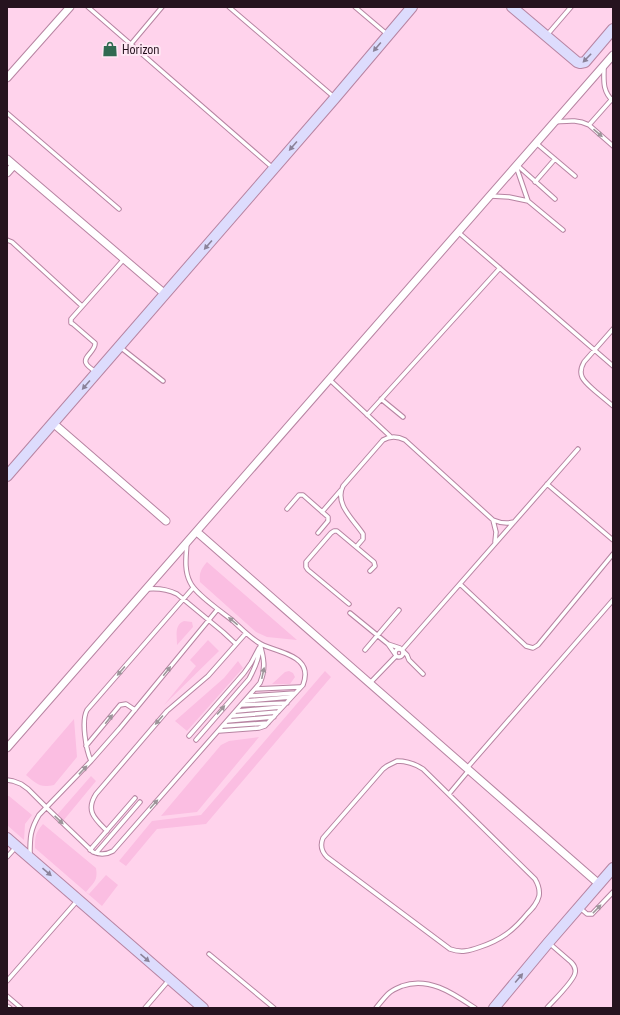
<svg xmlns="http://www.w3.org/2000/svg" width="620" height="1015" viewBox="0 0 620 1015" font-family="'PT Sans Narrow',sans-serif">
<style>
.green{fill:#fbbee2}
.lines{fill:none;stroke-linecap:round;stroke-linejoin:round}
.lane-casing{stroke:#b784a2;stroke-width:5.5}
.street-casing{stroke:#b784a2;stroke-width:9}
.secondary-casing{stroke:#b784a2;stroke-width:12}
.lane{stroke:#fff;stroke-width:3.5}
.street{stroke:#fff;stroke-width:7}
.secondary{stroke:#dddcfd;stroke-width:10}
.oneway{fill:#8b8299}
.oneway2{fill:#9d959a}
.labels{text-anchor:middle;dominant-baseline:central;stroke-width:4;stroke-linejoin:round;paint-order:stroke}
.poi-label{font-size:14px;fill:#26131f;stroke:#fee7f4;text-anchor:start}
</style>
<rect width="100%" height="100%" fill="#ffd3ec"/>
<path class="green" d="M207,562l90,78 -30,-3 -11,-5 -56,-50c-1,-9 1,-13 7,-20z
M184,621l8,1 1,5 -16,18c0,-9 -3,-20 7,-24z
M208,640l11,11 -55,54 32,-39 -6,-6z
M238,661l5,7 -56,63 -12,-10 49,-43z
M289,671l4,2 2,4 -5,7h-18l13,-12z
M325,671l6,6 -125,147 -49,5 -31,37 -7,-5 33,-40 49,-6z
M74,719l3,38 -23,28c-15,3 -17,-1 -28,-10z
M259,737l-62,75 -36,4 60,-71 8,-4z
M91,776l5,5 -33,40 -6,-6z
M7,796h2l23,19 -7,9 -1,16 -17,-15z
M43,824l53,44c2,13 -2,14 -10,24l3,2 17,-19 12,10 -16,21 -67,-58c0,-11 0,-15 8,-24z"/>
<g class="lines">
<defs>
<path id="lane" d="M88,7l185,161
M229,7l105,90
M355,7l33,28
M547,35l24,-28
M131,44l31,-37
M604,67c0,13 -2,24 9,34
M7,113l112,96
M555,122c13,-1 22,-3 34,3l24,21
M589,125l23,-26
M536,143l39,33
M517,165l38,34
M516,166l12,35
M535,182l20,-23
M491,196l18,1 19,4 35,29
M458,232l155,134
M7,240l5,2 70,64
M613,329l-29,33c-8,14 1,20 11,29 6,5 12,10 18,15
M120,347l43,34
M96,372c-3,-2 -9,-6 -10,-9 -3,-7 10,-12 9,-20l-22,-19 -2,-1v-4l53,-60
M330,380l61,57
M381,399l22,18
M367,415l133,-147
M547,484l66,56
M287,509l12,-14h4l25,22v4l-10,12
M322,512l19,-22
M493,520l3,12 -1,10
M187,543c-1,14 -3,27 3,39 5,12 32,30 43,39 9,8 18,18 28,23 11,6 31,9 39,18 6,6 6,15 3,23l-38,41 -6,2 -40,3
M357,546l6,-7v-5c-9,-14 -29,-30 -20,-48l40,-46c7,-4 14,-4 22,0l88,80c7,3 14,4 21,2
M460,584l66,62 7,2 5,-3 75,-91
M147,589c11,-1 20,0 30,5l46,38 13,12
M349,604l-41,-34 -2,-3v-5l25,-29 3,-2h3l37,31 1,4 -5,5
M350,613l38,31 7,10
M388,644l12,4
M395 653a4 4 0 1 1 8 0a4 4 0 1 1-8 0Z
M365,650l34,-40
M402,650l176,-201
M403,651l4,4 2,5 14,14
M370,683l26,-27
M255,689l45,-2
M249,696l46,-3
M245,701l46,-4
M241,705l46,-2
M237,711l45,-4
M232,716l46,-4
M227,721l47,-4
M223,726l45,-3
M189,736l55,-63 7,-10 8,-15
M196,740l53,-61c6,-11 10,-20 11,-32
M86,746l34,-41 6,-1 9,6
M91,761c-5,-11 -10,-40 -4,-51l106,-122
M397,761c10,0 17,2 26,8l112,110c3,5 5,11 4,17 -2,8 -7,13 -12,18 -14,17 -26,26 -47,33 -11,4 -19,6 -30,2l-123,-92c-6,-6 -7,-12 -4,-19l60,-69 4,-3z
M467,768l146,-168
M7,780l6,1 8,3 7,5 19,19 46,44c7,3 13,3 20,-1l147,-168c6,-14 4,-25 0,-39
M449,794l20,-24
M107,831c-12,-12 -22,-20 -11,-37l71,-83 41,-35 38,-43
M90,850l45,-52
M96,853l44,-51
M30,854c0,-16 0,-24 9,-39l52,-54 29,-33 97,-118
M7,857l9,-10
M580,908l7,6h5l21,-22
M209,954l65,54
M7,981l70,-80
M7,996l14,12
M7,1006l3,2
M145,1008l24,-28
M376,1008c4,-5 8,-10 12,-14 4,-4 9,-6 14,-8 27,-10 52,8 73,22
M547,1008c6,-7 27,-27 28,-35 1,-4 -1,-8 -4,-11l-22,-19"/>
<path id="street" d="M7,78l63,-71
M7,159l158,135
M7,173l7,-8
M53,423l113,98
M197,532l402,352
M7,748l606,-693"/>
<path id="secondary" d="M512,7l65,55 3,1 5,-1 28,-33
M7,476l328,-378 77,-91
M7,838l196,170
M494,1008l54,-65 65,-75"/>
</defs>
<use href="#lane" class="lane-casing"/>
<use href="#street" class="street-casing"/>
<use href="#secondary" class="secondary-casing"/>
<use href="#lane" class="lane"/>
<use href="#street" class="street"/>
<use href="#secondary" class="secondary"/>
</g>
<defs><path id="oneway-solid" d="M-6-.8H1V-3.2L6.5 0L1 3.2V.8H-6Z"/></defs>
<g class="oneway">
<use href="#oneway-solid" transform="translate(377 47) rotate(130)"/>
<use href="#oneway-solid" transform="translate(587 58) rotate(134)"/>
<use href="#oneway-solid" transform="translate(293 146) rotate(131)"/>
<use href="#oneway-solid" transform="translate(208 245) rotate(131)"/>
<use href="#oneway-solid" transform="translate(86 385) rotate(131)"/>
<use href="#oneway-solid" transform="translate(47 872) rotate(41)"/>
<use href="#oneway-solid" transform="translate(145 958) rotate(41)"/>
<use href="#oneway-solid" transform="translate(519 978) rotate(-50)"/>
</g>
<g class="oneway2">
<use href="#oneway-solid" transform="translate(598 133) rotate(41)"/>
<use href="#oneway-solid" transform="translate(233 621) rotate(-141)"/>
<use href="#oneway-solid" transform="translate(121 671) rotate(131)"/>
<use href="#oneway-solid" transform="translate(167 671) rotate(-51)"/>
<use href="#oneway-solid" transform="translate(263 673) rotate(-78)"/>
<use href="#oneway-solid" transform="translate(221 710) rotate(-49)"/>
<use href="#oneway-solid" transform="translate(109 719) rotate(-51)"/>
<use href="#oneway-solid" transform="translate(159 720) rotate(131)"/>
<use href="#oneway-solid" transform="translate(83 770) rotate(-47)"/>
<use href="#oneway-solid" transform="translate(154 804) rotate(-48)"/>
<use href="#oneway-solid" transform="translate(59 820) rotate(43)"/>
<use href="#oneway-solid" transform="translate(597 909) rotate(-46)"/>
</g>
<defs>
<symbol id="shop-bare" viewBox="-9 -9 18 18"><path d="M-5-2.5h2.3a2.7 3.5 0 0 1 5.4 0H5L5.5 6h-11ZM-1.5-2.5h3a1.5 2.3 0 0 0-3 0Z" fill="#316951" stroke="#fee7f4" stroke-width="2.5" paint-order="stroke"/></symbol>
</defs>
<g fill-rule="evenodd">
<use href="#shop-bare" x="99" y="38" width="22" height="22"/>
</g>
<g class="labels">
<g class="poi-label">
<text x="122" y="49">Horizon</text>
</g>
</g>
<rect width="620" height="1015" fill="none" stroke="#26131f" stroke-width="16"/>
</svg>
